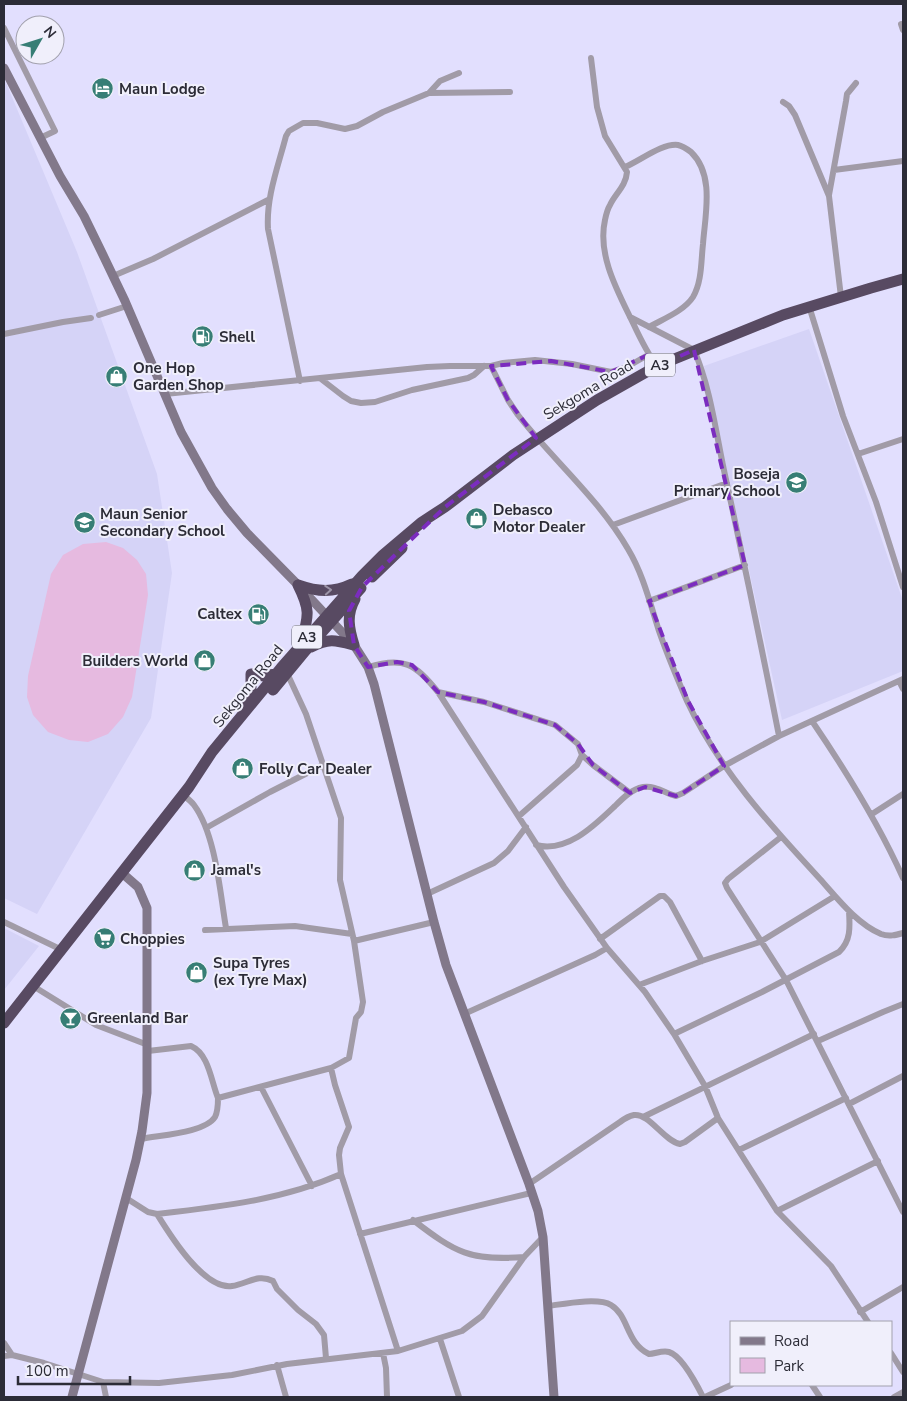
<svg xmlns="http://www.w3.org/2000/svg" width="907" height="1401" viewBox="0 0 907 1401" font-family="'Nunito Sans',sans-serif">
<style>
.built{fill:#d5d3f7}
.green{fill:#e6bae0}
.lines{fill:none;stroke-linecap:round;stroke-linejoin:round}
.street{stroke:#a19ba7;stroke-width:6}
.secondary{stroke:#82788a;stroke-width:9}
.highway{stroke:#584a62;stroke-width:11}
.oneway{stroke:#9c94a7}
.marked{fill:none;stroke:#7b2cbf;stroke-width:4;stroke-dasharray:10 6;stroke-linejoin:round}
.labels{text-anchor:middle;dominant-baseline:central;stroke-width:4;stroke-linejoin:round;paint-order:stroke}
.shield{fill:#f0effb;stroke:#676672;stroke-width:1}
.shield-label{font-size:14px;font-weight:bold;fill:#2c2c37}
.poi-label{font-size:15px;font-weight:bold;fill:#2c2c37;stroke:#f0effb;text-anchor:start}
.street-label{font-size:15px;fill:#2c2c37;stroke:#f0effb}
</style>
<rect width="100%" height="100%" fill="#e2dffe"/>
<path class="built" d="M4,78l73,174 80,222 15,99 -21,145 -114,196 -33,-16z
M809,329l94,272v70l-121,49 -78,-354z
M4,928l35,18 -35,44z"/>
<path class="green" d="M106,542l17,6 14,12 9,14 2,21 -16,102 -9,20 -15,17 -20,8 -19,-2 -21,-8 -15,-17 -6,-18 1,-21 23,-102 12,-19 20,-11z"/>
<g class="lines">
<path class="street" d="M901,24l2,6
M4,28l51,103 -15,7
M591,58l6,49 8,29 22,36c-1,14 -12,22 -17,33 -3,5 -4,10 -5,15 -8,35 13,72 28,103 7,15 14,30 24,43
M429,93l11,-12 19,-8
M783,102l6,4 6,9 34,81 12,101
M625,167c15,-6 37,-24 53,-22 5,1 9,4 13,7 24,23 14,63 12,92 -2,17 -1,38 -10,53 -9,14 -30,22 -44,30
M834,170l69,-9
M829,195l17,-94 1,-7 9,-11
M113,276l40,-17 115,-59
M809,306l34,110 33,86 27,85
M99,315l28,-9
M630,317l64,33c17,39 22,84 31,125 19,87 37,174 54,261
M4,334l59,-12 28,-4
M491,366l17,34 10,15c36,46 81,84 110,134 15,25 22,54 31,82 8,23 18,47 28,70 31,67 83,124 133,178 17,19 37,45 61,55 8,3 15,1 22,-1
M321,379l22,17 8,5 10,2 14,-1 37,-12 56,-12 6,-3 10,-9
M300,381l-32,-152c-2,-32 10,-62 18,-93l3,-5 14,-8h14l28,6 12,-3 26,-14 46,-19 81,-1
M165,394l262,-27 23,-1h41l12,-3 32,-3 37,4 39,8 14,-4 23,-13
M858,454l45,-15
M613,525l114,-42
M649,601l96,-36
M368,667c36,-11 47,-3 70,25l126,195 43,61 38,44 29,42 31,52 13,32 59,93 54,55 37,56
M899,681l4,8
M438,692l46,10 71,23 23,19 4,11 -5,10 -58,51
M812,721c34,50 66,101 91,157
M582,755l11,10 37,28
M183,795c4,3 8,6 11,10 22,30 26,88 32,123
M872,814l31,-20
M206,828l64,-36 53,-27
M781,837l-53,42 -3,4 2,5 59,92 117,232
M536,845c31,8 58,-19 79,-39 8,-8 17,-17 28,-19 12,-2 22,6 33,9l7,-3 41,-27 55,-30 124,-57
M427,894l67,-31 14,-12 18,-24
M4,922l58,28
M205,930l90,-4 57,8
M600,939l60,-43h4l6,6 32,59
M354,941l80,-19
M639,985l63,-24 58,-19 75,-46
M33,986l63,39 52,20
M464,1014l131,-59 12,-7
M674,1034l88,-42 77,-40c12,-11 11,-25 10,-41
M818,1041l65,-29 20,-8
M148,1051l43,-5c18,8 20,35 27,52l113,-30 18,-10 7,-40 5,-6 2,-10 -9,-61 -14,-61 1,-62 -35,-104 -19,-41
M331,1068l4,17 14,42 -9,21 -1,7 2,19 57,177
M261,1087l51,99
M849,1104l54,-28
M643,1117l171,-83
M141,1139c18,-4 64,-6 74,-22 3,-6 3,-13 3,-19
M739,1150l107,-52
M529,1184l91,-62c4,-3 9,-6 14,-7 15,-2 30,26 46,29l5,-2 33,-24
M126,1198l22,14 9,2c62,-7 126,-14 184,-40
M777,1211l101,-50
M157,1214c13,21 47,76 75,72 15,-2 26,-13 41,-5l4,8 21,21 18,14 8,11 2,23
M413,1220c43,33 57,41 111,37
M360,1234l171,-41
M548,1306c15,-2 50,-9 63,-1 18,11 15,38 38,49 6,0 13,-4 20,-2 13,4 28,33 34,45
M860,1312l43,-25
M440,1339l19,58
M4,1343l8,12
M383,1353l3,15 1,29
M891,1353l12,19
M4,1356l8,-1 32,8 59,19 56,1 73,-8 55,-11 111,-13 64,-20 20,-15 42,-59 19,-20
M277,1365l9,32
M103,1382l3,15
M812,1385l8,12
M705,1397l26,-12
M894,1397l9,-5"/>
<path class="secondary" d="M4,68l56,108 24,40 19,39 22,46 56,131 31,56 15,21 20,24 51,52 56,60 14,22 6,17 60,238 12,43 83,219 9,27 5,26 11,160
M72,1397l64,-237 6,-29 5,-38v-185l-9,-21 -16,-14"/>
<path class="highway" d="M372,577l30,-29
M298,585c12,24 11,30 4,55
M298,585c20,7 35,8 54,-1
M354,645c-5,-16 -8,-30 1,-46
M311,647c18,-9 24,-7 43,-2
M273,690l33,-40 55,-62
M247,706l4,-17v-15l13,2 12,-2
M4,1023l185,-236 23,-35 69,-84 81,-92 21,-21 39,-33 23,-15 68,-52 84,-55 60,-34 126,-51 88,-27 32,-9"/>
</g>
<defs><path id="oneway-chevron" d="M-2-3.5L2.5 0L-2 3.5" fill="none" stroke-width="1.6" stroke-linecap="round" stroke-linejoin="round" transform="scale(1.25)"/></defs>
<use class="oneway" href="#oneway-chevron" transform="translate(328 590) rotate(-4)"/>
<path class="marked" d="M694,350l51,215 -96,36 39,100 36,65 -41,27 -7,3 -31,-9 -15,6 -37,-28 -15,-21 -23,-19 -71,-23 -46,-10 -26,-27 -15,-3 -29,5 -14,-22 -5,-34 13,-24 83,-80 91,-69 -28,-38 -17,-34 60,-5 60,11 37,-17 9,11z"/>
<defs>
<symbol id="hotel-disc" viewBox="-11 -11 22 22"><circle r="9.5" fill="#377e75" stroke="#f0effb"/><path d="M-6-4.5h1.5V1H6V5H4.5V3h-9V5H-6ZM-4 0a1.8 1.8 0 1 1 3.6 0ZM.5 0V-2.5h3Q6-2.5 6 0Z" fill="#fff"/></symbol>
<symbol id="fuel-disc" viewBox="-11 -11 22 22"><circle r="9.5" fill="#377e75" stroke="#f0effb"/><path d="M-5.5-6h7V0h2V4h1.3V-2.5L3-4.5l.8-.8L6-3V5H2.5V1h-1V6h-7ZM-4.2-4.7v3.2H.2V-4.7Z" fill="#fff"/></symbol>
<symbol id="shop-disc" viewBox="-11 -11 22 22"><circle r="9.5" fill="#377e75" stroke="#f0effb"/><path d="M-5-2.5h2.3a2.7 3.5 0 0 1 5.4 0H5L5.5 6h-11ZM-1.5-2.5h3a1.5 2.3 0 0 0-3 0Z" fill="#fff"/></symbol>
<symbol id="school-disc" viewBox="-11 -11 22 22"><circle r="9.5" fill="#377e75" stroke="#f0effb"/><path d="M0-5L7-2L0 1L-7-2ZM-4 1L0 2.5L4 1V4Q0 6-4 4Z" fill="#fff"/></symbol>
<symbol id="supermarket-disc" viewBox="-11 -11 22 22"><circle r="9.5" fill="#377e75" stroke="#f0effb"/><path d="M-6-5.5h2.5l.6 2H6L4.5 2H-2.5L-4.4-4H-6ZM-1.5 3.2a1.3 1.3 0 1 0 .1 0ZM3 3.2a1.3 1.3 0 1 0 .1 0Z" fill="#fff"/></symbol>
<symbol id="bar-disc" viewBox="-11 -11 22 22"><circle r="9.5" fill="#377e75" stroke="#f0effb"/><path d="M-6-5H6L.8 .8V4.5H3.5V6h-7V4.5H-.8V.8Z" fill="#fff"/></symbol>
</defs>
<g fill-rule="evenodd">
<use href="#hotel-disc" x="90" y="76" width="25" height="25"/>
<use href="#fuel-disc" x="190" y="324" width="25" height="25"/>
<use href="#shop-disc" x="104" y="364" width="25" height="25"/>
<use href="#school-disc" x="784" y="470" width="25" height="25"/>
<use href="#shop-disc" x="464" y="506" width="25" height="25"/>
<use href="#school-disc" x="72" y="510" width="25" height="25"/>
<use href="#fuel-disc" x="246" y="602" width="25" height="25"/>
<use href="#shop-disc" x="192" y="648" width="25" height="25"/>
<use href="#shop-disc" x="230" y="756" width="25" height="25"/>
<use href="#shop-disc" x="182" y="858" width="25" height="25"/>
<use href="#supermarket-disc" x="92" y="926" width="25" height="25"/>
<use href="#shop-disc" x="184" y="960" width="25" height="25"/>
<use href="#bar-disc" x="58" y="1006" width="25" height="25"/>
</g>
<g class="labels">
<g class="shield">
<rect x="645" y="353.5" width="30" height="23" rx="4"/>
<rect x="292" y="625.5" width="30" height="23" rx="4"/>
</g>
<g class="shield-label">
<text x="660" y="365">A3</text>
<text x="307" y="637">A3</text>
</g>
<g class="poi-label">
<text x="119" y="89">Maun Lodge</text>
<text x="219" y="337">Shell</text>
<text x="133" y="368">One Hop<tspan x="133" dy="17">Garden Shop</tspan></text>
<text x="780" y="474" text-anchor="end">Boseja<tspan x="780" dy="17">Primary School</tspan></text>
<text x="493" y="510">Debasco<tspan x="493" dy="17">Motor Dealer</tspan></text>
<text x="100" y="514">Maun Senior<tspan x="100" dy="17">Secondary School</tspan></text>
<text x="242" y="614" text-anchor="end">Caltex</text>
<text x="188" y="661" text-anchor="end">Builders World</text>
<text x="259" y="769">Folly Car Dealer</text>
<text x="211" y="870">Jamal's</text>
<text x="120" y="939">Choppies</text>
<text x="213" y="963">Supa Tyres<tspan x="213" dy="17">(ex Tyre Max)</tspan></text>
<text x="87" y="1018">Greenland Bar</text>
</g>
<g class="street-label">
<text transform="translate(588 390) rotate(-31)">Sekgoma Road</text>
<text transform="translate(248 686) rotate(-51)">Sekgoma Road</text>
</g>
</g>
<rect width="907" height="1401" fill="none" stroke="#2c2c37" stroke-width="10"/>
<rect x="730" y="1321" width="162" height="65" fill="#f0effb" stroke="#a2a1ad"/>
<rect x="740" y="1337" width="25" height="8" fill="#82788a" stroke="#a2a1ad"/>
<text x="774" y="1346" font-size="15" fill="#2c2c37">Road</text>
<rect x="740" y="1358" width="25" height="15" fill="#e6bae0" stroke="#a2a1ad"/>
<text x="774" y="1371" font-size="15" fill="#2c2c37">Park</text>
<g transform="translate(40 40) rotate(51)"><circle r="24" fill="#f0effb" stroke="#a2a1ad"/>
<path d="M0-4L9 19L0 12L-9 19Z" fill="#377e75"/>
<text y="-8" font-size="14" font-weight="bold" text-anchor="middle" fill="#2c2c37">N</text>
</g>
<path d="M18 1376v8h112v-8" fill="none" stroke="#2c2c37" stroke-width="2.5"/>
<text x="25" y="1376" font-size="15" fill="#2c2c37" stroke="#f0effb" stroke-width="4" paint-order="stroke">100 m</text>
</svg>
